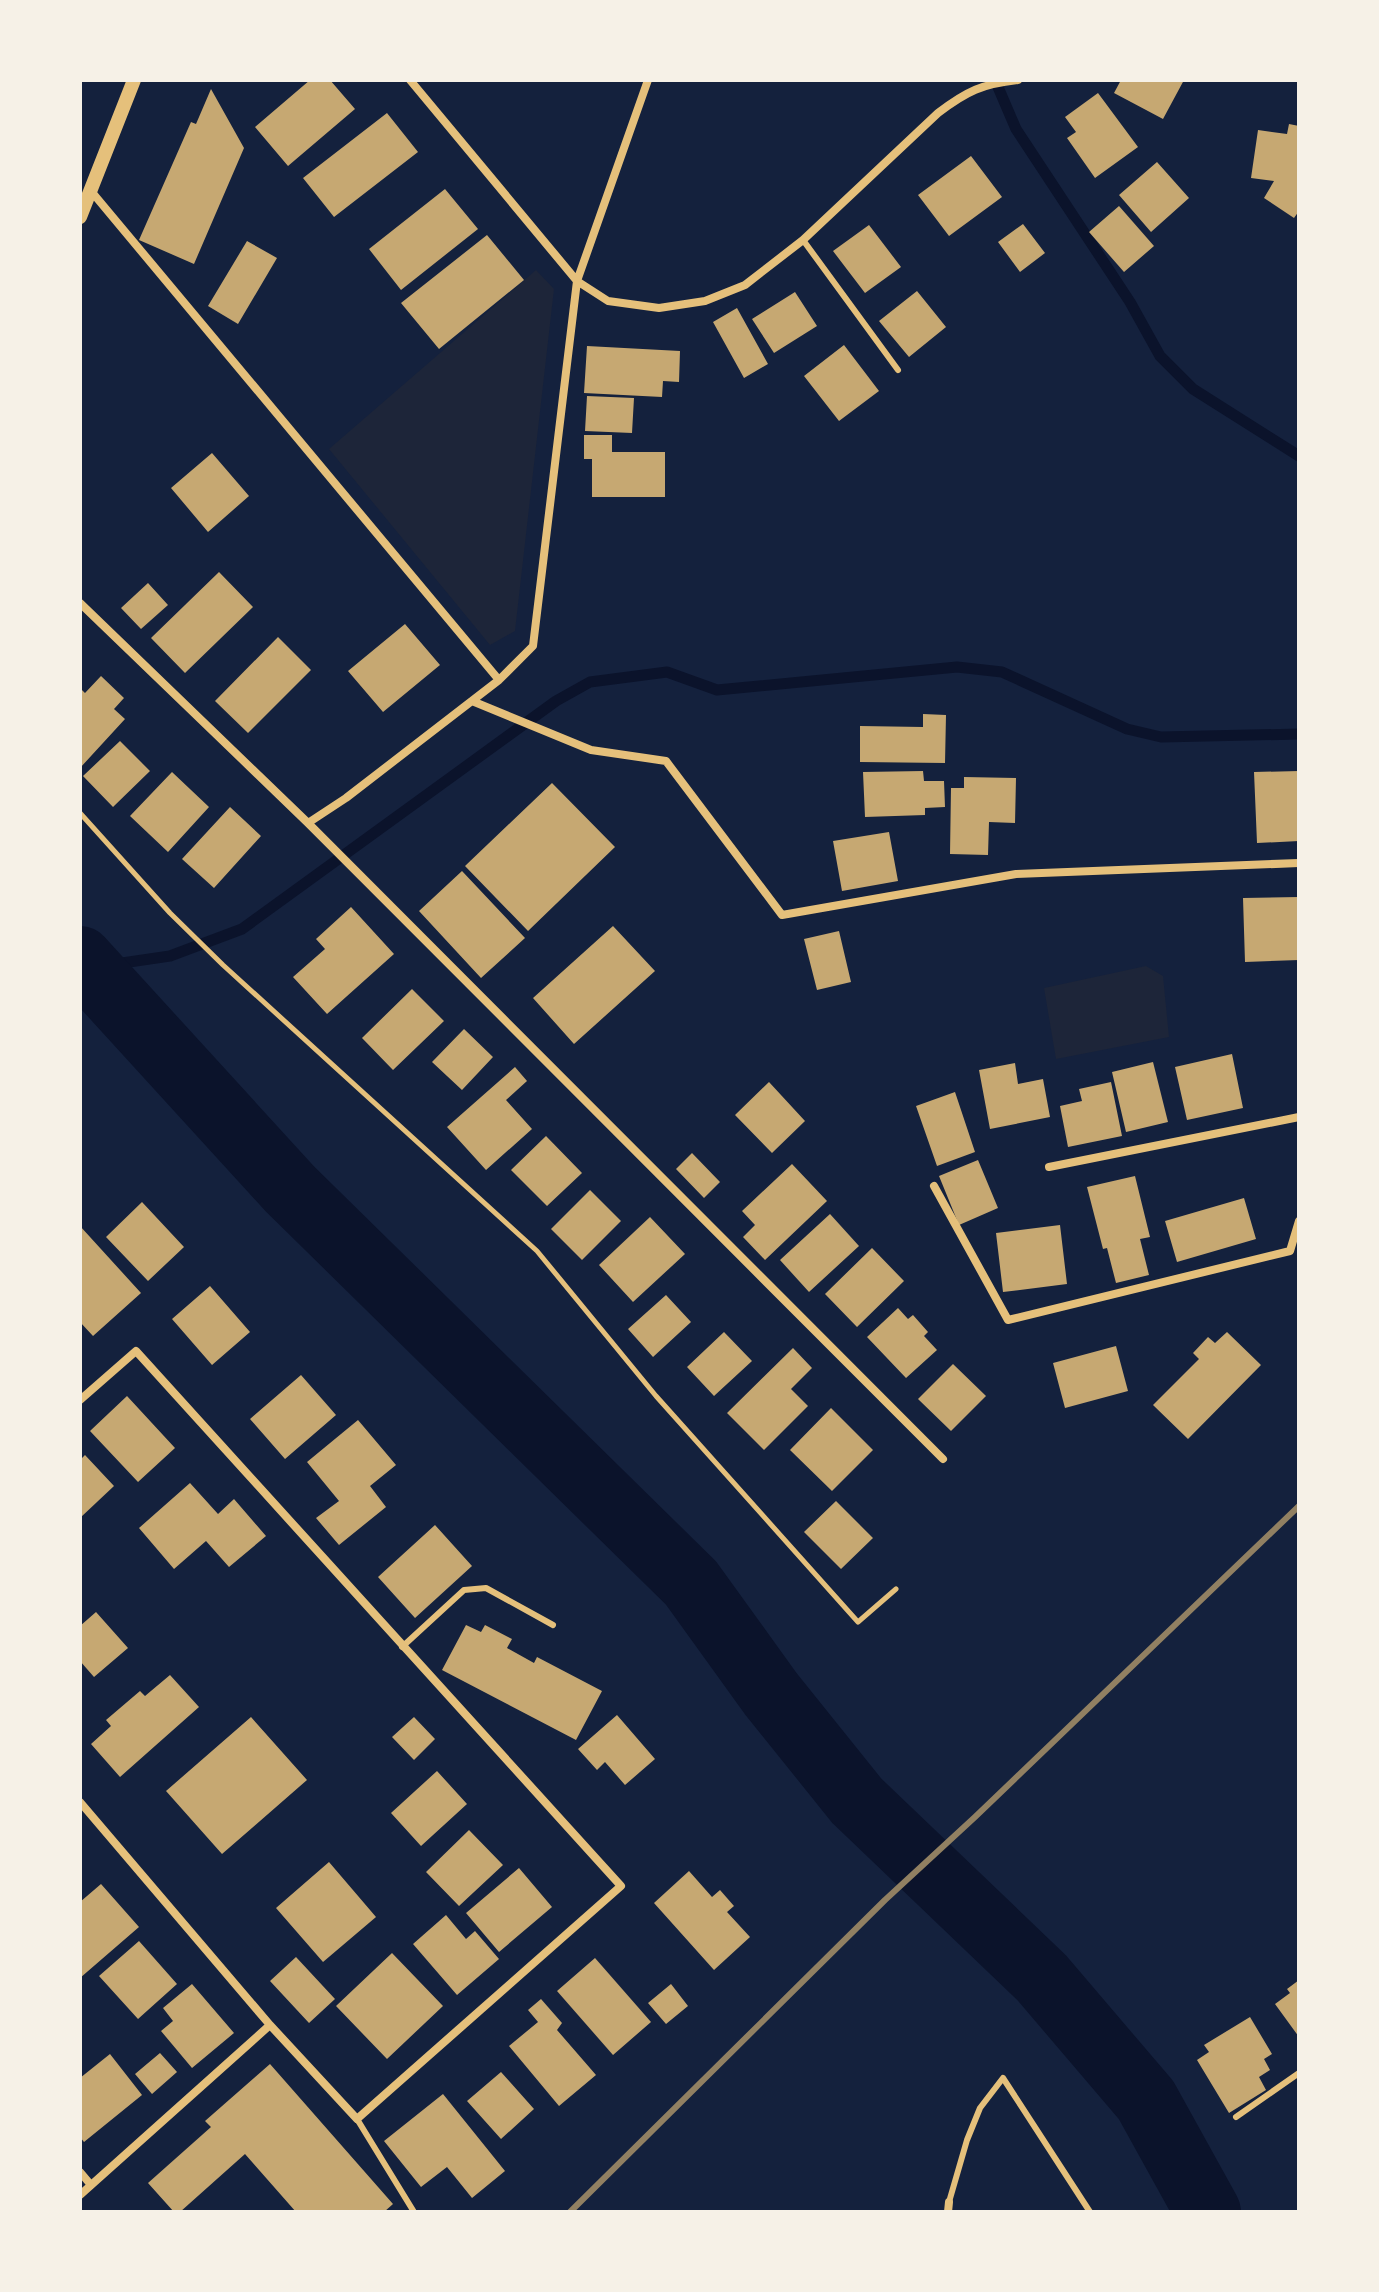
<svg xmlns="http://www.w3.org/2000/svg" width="1379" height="2292" viewBox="0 0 1379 2292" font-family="Cabin,sans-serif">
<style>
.green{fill:#1d2539}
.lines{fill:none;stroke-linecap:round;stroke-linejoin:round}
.stream{stroke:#0b132b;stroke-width:11}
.river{stroke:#0b132b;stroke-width:66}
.building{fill:#c6a872}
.path{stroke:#e5c07b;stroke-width:5}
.service{stroke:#e5c07b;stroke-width:6}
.minor{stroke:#e5c07b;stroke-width:8}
.tertiary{stroke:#e5c07b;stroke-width:14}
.rail{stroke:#918062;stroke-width:6}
</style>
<rect width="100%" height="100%" fill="#14213d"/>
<path class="green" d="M536,270l18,19 -39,342 -25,14 -161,-196z
M1146,966l17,10 6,61 -113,22 -12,-71z"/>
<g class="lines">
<path class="stream" d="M995,80l21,49 114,173 30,54 33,33 106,67
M88,968l82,-12 72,-27 314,-228 34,-19 77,-10 50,18 240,-23 45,5 125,57 34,8 138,-3"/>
<path class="river" d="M80,959l210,230 401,394 80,111 86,107 184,176 105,123 62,112"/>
</g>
<path class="building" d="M310,80h20l25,29 -67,57 -33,-39z
M1121,80h63l-21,39 -49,-26z
M211,89l33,59 -50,116 -55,-24 52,-118 5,2z
M1098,93l40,54 -43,31 -28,-40 9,-6 -11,-15z
M387,113l31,39 -84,65 -31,-39z
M1289,124l10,2v85l-5,7 -30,-20 10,-17 -23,-3 7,-48 29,4z
M971,156l31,41 -53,39 -31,-41z
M1157,162l32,36 -38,34 -32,-37z
M445,189l33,40 -77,61 -32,-41z
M1119,206l35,40 -30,26 -35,-40z
M1023,224l22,29 -25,19 -22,-30z
M869,225l32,42 -36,26 -32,-42z
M487,235l37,45 -85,69 -38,-46z
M247,241l30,17 -39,66 -30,-18z
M917,291l29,36 -37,30 -30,-36z
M795,292l22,34 -43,27 -22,-34z
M737,308l31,56 -24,14 -31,-56z
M844,345l35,46 -40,30 -35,-45z
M587,346l93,5 -1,31 -16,-1 -1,16 -78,-4z
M587,396l47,2 -2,35 -47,-2z
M584,435h28v17h53v45h-73v-38h-8z
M212,453l37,43 -41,36 -37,-44z
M219,572l34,35 -68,66 -34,-35z
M148,583l20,22 -27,24 -20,-21z
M405,624l35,41 -57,47 -35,-41z
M278,637l33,33 -63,63 -33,-32z
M101,676l23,22 -10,11 11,10 -45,49v-80l5,5z
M923,714l23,1 -1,48 -85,-1v-36l63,1z
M120,741l30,30 -37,36 -30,-31z
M923,771l1,10h20l1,26 -20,1v7l-60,2 -2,-45z
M1299,771v70l-42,2 -3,-71z
M172,772l37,35 -41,45 -38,-36z
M964,777l52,1 -1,45 -26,-1 -1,33 -38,-1 1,-66h13z
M552,783l63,64 -87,84 -63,-65z
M230,807l31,29 -47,52 -32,-29z
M889,832l9,49 -56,10 -9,-50z
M462,871l63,67 -44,40 -62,-67z
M1299,897v63l-54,2 -2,-64z
M351,907l43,47 -67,60 -34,-37 32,-28 -9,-10z
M613,926l42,45 -81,73 -41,-46z
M839,931l12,51 -34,8 -13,-51z
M412,989l32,32 -51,49 -31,-32z
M464,1029l29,28 -31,33 -30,-28z
M1232,1054l11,54 -56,12 -12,-53z
M1153,1062l15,60 -42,10 -14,-60z
M1015,1063l3,21 25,-5 7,38 -60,12 -11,-59z
M515,1067l12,14 -21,19 26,29 -46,41 -39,-43z
M769,1082l36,39 -33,32 -37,-38z
M1111,1082l11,54 -54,11 -8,-41 22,-5 -3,-12z
M955,1092l20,60 -38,14 -21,-60z
M546,1136l36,37 -35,33 -36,-36z
M692,1153l28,29 -16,16 -28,-29z
M978,1160l20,48 -39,17 -20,-49z
M792,1164l35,37 -62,59 -22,-23 12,-12 -13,-14z
M1135,1176l15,61 -10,2 9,36 -33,8 -9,-35 -4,1 -16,-62z
M590,1190l31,31 -39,39 -31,-31z
M1244,1198l12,41 -79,23 -12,-41z
M142,1202l42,45 -36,34 -42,-44z
M830,1214l29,32 -50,46 -29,-32z
M650,1217l35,37 -52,48 -34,-37z
M1060,1225l7,59 -64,8 -7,-59z
M80,1226l61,67 -48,43 -13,-14z
M872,1248l32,33 -47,46 -32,-33z
M210,1286l40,46 -38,33 -40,-46z
M666,1295l25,27 -38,35 -25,-28z
M898,1308l10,11 5,-4 15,17 -4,4 13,14 -31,28 -39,-41z
M724,1332l28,29 -38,35 -27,-29z
M1227,1332l34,33 -73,74 -35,-34 46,-46 -6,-6 15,-16 7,6z
M1116,1346l12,45 -63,17 -12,-45z
M793,1348l19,20 -21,21 17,17 -44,44 -37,-37z
M953,1364l33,32 -35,35 -33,-32z
M301,1375l35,40 -51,44 -35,-40z
M127,1396l48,52 -37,34 -48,-51z
M831,1408l42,42 -41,41 -42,-41z
M358,1420l38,45 -26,21 16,21 -47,38 -23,-27 23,-17 -32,-39z
M85,1455l29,31 -34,32v-58z
M190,1483l28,31 16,-15 32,37 -37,31 -23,-26 -32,28 -35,-41z
M836,1501l37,37 -32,31 -37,-37z
M435,1525l37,41 -57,52 -37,-41z
M96,1612l32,36 -34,29 -14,-16v-35z
M466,1625l15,7 4,-7 27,14 -5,9 27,15 3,-6 65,34 -26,49 -134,-70z
M170,1675l29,32 -79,70 -29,-33 20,-18 -5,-6 34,-29 5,5z
M617,1715l38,44 -30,26 -20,-23 -8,8 -19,-21z
M251,1717l56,63 -85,74 -56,-63z
M414,1717l21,22 -21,21 -22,-23z
M437,1771l30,33 -46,42 -30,-33z
M469,1830l34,35 -44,41 -33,-34z
M329,1862l47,55 -53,45 -47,-54z
M519,1868l33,39 -53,45 -33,-39z
M689,1871l23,26 8,-7 14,16 -7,6 23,25 -36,33 -60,-67z
M101,1884l38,43 -59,51v-76z
M446,1915l20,24 9,-8 24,28 -42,36 -44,-51z
M139,1941l38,43 -39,35 -39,-43z
M392,1953l51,53 -56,53 -51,-53z
M296,1957l39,42 -26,24 -39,-42z
M595,1958l56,64 -38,33 -56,-64z
M1299,1980v57l-24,-33 15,-11 -3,-4z
M192,1984l42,49 -42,35 -31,-37 12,-10 -10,-13z
M671,1984l17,22 -22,18 -18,-21z
M541,1999l21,24 -5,7 39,45 -37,31 -50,-60 29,-24 -10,-12z
M1250,2017l22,37 -8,5 6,11 -11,7 7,13 -37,23 -32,-53 12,-8 -5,-7z
M160,2053l17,19 -25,22 -17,-20z
M110,2054l32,41 -58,47 -4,-5v-59z
M270,2064l123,140 -9,8h-88l-51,-58 -65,58h-6l-26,-29 63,-56 -6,-6z
M501,2072l33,37 -33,30 -34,-38z
M443,2094l62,77 -33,27 -25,-31 -26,20 -37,-46z"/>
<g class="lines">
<path class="path" d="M80,813l90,100 53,52 314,286 119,145 202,226 38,-33"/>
<path class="service" d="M803,240l95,130
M402,1647l62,-57 22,-2 67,37
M1236,2117l63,-44
M357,2119l57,93
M949,2202l18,-62 13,-32 23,-30 87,134"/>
<path class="minor" d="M410,80l167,201 31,20 51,7 46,-7 40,-16 58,-45 135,-127c29,-22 44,-29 80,-33
M91,191l408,489
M80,603l228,220 635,636
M472,701l119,49 75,11 116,154 234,-41 283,-11
M308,823l38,-25 153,-118 34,-34 44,-365 71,-201
M1049,1167l250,-50
M934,1186l74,134 282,-69 9,-30
M80,1400l56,-49 485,535 -264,233 -87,-94 -190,-223
M80,2172l11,13
M80,2195l190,-170
M948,2212l1,-10"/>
<path class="tertiary" d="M80,217l54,-137"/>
<path class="rail" d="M570,2212l315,-312 90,-83 324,-311"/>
</g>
<rect width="1379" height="2292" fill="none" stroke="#f6f1e7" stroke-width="164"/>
</svg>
